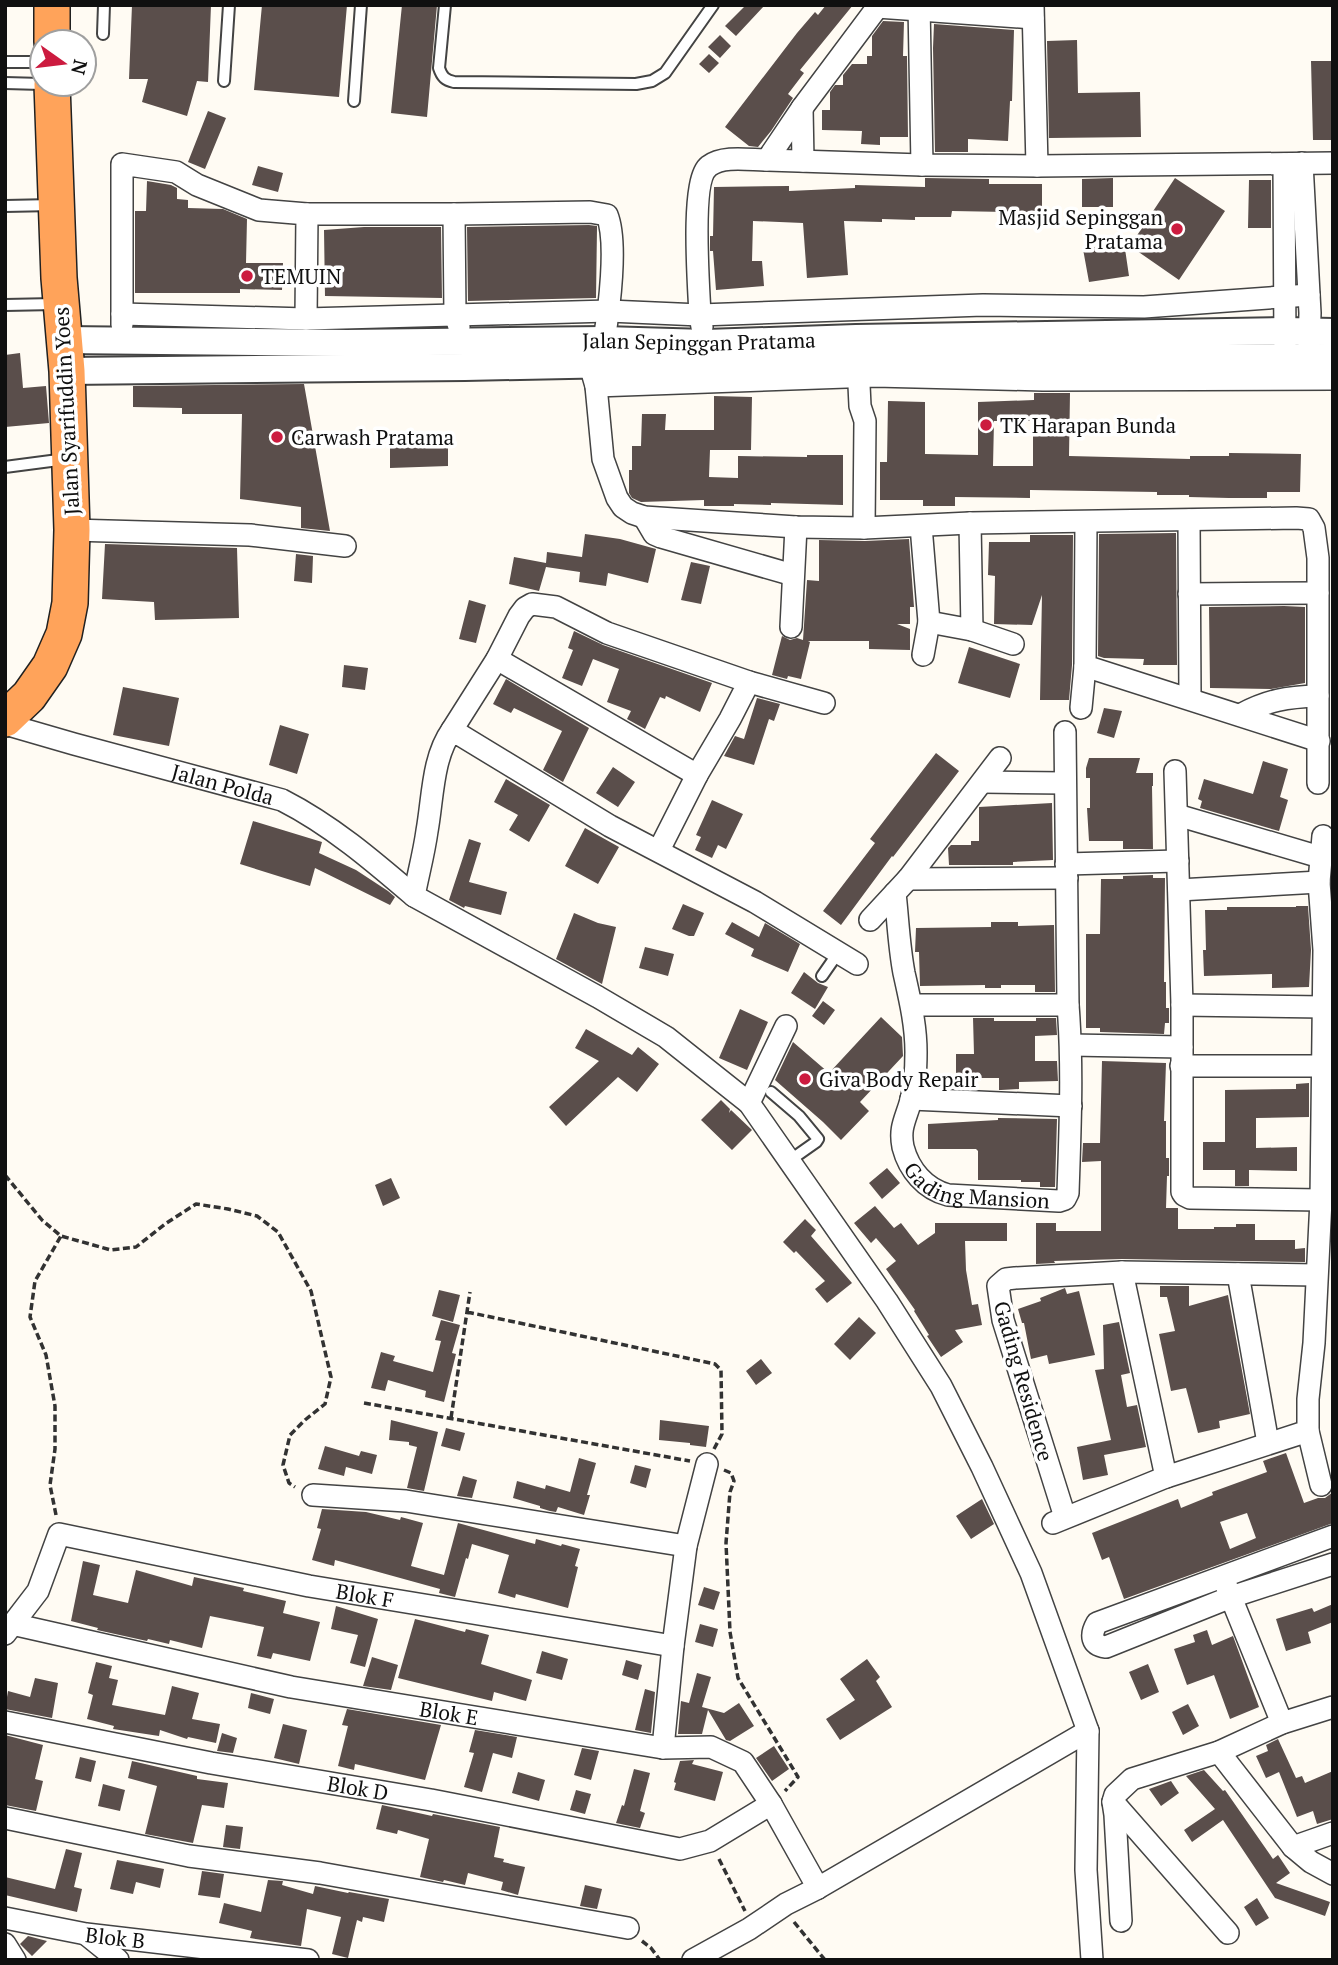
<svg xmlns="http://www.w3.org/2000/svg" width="1338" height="1965" viewBox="0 0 1338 1965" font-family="'PT Serif',serif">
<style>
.building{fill:#5a4e4b;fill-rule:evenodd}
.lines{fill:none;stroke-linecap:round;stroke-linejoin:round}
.service-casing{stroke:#434343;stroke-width:14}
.minor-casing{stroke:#434343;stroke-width:24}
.tertiary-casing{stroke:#434343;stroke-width:30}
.trunk-casing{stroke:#212121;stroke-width:38}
.path{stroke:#323232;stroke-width:3.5;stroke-dasharray:7 3.5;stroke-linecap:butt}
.service{stroke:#fff;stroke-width:10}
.minor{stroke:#fff;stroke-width:21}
.tertiary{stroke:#fff;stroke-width:26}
.trunk{stroke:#ffa35a;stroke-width:35}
.poi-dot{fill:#cc1b3f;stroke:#fff;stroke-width:2.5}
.labels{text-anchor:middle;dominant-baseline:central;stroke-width:7;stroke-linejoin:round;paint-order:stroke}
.poi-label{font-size:21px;fill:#101010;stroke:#fff;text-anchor:start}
.street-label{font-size:21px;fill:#101010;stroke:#fff}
</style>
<rect width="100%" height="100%" fill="#fffbf3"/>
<path class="building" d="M132,5h79l-3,77 -11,-1 -10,35 -45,-14 6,-23h-19z
M262,5h85l-8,92 -85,-7z
M402,5h35l-10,112 -36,-4z
M746,5h19l-29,31 -11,-10z
M826,5h27l-53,65 4,3 -16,21 5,4 -22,33 -13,16 -9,-1 -24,-19 72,-94 18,-21 3,3z
M883,21l21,1 -1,34h4l1,81h-28v8l-19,-1 1,-13 -40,-1v-20h8v-18l5,-7h8v-10l9,-11h15v-8h5v-20z
M934,24l80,6 -2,71h-2l-2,40 -40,-2v13h-33l-2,-104z
M720,35l11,11 -11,12 -12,-11z
M1077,40l1,53 62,-1 1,45 -92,1 -2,-97z
M709,54l10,9 -10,10 -10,-9z
M1311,61h22v79h-20z
M208,111l18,7 -21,51 -17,-7z
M258,166l25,7 -5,19 -26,-7z
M925,178l64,1v5h53v32h-35v-4l-55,-1 -1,6h-36v3l-33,-1v3l-38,-1 4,54 -41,3 -4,-55 -50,-2 -1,40h10l2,25 -48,4 -3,-39h-3v-15h3l1,-49 75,-1v5l66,-3v-3l70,2z
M1113,178v29h-31v-28z
M1175,178l50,33 -46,69 -49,-34z
M1249,180h22v48h-23z
M147,181l24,4 6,3v11l11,1v8l35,1 24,10 -1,44h37l-1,27 -42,-1v4h-105v-82h11z
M589,225l8,1v3l-1,69 -128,3 -1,-74z
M364,227h77l1,71 -117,-2 -1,-66z
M1124,242l5,34 -40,6 -6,-33z
M20,353l3,35 23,-2 3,37 -44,4v-72z
M304,384l26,147 -29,-3v-21l-61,-8 2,-85h-60v-6l-49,-1v-21z
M1034,393h36l-1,63 121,3v-3h39v-3l72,1 -1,38h-33v6h-38l-40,-1v-2h-32v-3l-127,-2v8l-75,-1v9h-32v-6h-43v-38h7l1,-61 37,1v52l53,1v-53l56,-2zM994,421h39v45h-40z
M714,396l38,1 -1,53h-41l-1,27 29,1v-22l69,1v-2h36v50l-72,-2v2l-37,-1v2h-30v-6l-63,2 -9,-4 -3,-5v-23h3v-24h9l1,-32h24l-1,16h49z
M448,444v22l-58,2v-22z
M1176,533l1,132h-34l1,-6 -40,-1 -6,-2 1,-122z
M585,534l35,5 36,10 -8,34 -40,-10 -2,13 -27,-4 1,-10 -34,-5 -7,24 -30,-7 5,-27 32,6 1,-11 35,5z
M1030,535h43l-1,130 -3,35h-29l2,-105 -10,30 -38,-1 1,-48 -7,-1 1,-33h41z
M909,539l5,68h-4v17h-13l13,5v21l-41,-1v-8h-61l2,1 -9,37 -13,-3 -1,3 -15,-4 10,-39 8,4 7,-2 6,2 4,-60 12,1v-41l46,1z
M105,544l132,4 2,70 -84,2 -1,-18 -52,-3z
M296,554l17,2 -1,27 -18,-2z
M691,562l19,4 -9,38 -20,-4z
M469,600l17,5 -10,38 -17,-4z
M1284,606l21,1v76l-34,6 -61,-1 -1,-81z
M574,631l29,14 109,38 -12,29 -34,-16 -1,3 -5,-2 -15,32 -18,-10 4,-8 -24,-9 12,-33 -26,-10 -11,27 -20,-8 11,-28 -5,-2z
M969,647l51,17 -10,34 -52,-15z
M344,665l24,3 -3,22 -23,-3z
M506,679l83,49 -26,54 -20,-12 19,-39 -48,-23 -3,5 -18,-9z
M123,687l56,11 -10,48 -56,-11z
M757,698l23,6 -6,17 -5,-2 -15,46 -30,-9 11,-20 9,3z
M1104,708l18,3 -8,27 -17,-5z
M280,725l29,9 -12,40 -28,-9z
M936,753l23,18 -66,86 -1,-1 -51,69 -18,-14 52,-68 -5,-4z
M1089,758h51l-4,15h17v13h-1l1,63h-30v-8h-34l-2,-33h3v-30h-4v-10z
M1263,761l25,8 -8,28 8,3 -9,31 -79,-23 2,-7 -4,-2 6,-20 49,15z
M613,767l22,15 -17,25 -22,-14z
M506,779l44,26 -21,37 -20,-12 9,-15 -24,-13z
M712,800l31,14 -17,35 -8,-4 -6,13 -17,-8 6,-13 -5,-2z
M1052,803l1,57 -40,2v3h-64l-1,-17 3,-3h20v-4h8v-34z
M253,821l69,21 -3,11 37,17 32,21 7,6 -5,8 -75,-37 -5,18 -70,-22z
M585,828l34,19 -21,37 -33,-18z
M469,839l12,4 -12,39 38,10 -6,23 -36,-9 -1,2 -15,-8z
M1153,875v3h12l-1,104h2v26h3v15h-4l-1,11 -64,-2v-4h-14v-94h14l1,-55h22v-3z
M683,904l21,9 -10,23h-5l-17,-7z
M1296,906h12l3,44 -2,37 -37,1v-14l-68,2 -1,-26h3l-1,-40h22v-3h69z
M574,913l24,10 18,4 -14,57 -46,-25z
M732,922l27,15 6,-14 35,21 -12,28 -37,-16 3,-7 -29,-15z
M991,922h27v4l36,-1 1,67h-20v-7h-34v3h-16v-3l-65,1 -1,-34h-4l1,-24 75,-1z
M645,947l29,7 -6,22 -29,-8z
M804,972l14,11 10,4 -13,22 -24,-16z
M823,1001l12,9 -11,15 -12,-9z
M740,1009l28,13 -21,48 -28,-12z
M881,1017l21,20 1,19 -43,46 9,9 -28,29 -18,-18 -48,-42 18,-38 36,31z
M973,1018h21v3h42v-3h20l1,17 -22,1v25h22l1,20 -39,1v7l-18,1h-2v-12h-43v-24h18z
M586,1029l46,26 6,-8 21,17 -22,28 -19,-15 -52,49 -17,-19 50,-46 -24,-13z
M1102,1061l64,2 -2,58h2v37h3v18h-2l-1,32h12v21h36v-2h22v-3h19v16h40v9l10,-1v14l-183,-3 -68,2 1,2 -19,1v-41h20v8h45v-70l-19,1 1,-19h17z
M1309,1083v34l-53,1v30l41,-1v24l-48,-1v16h-14v-16h-32v-28h22v-52l71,-1v-5z
M721,1100l9,9 -1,4 2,-3 21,20 -20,20 -31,-30z
M998,1118l59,1 -2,68h-15v-5h-19v-2h-43v-29l-2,-2h-48v-25l70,-4z
M887,1168l13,15 -18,16 -13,-16z
M391,1178l9,20 -17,8 -8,-21z
M875,1206l19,22 7,-5 17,22 17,-12v-10h72v18h-42l1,29 6,35 6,-1 4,21 -27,5 8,12 -22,15 -14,-21 2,-1 -15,-24 1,-1 -29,-41 10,-8 -20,-23 -5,5 -17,-20z
M805,1219l11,11 -5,6 41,47 -25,20 -12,-14 10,-8 -29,-30 -2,2 -11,-11z
M1160,1286h29v20l39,-11 22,119 -31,7 1,7 -22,5 -12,-45 -15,3 -12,-57 16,-3 -8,-34h-7z
M1065,1288l2,6 12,-3 16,64 -46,9 -2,-9 -16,4 -7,-36h-2l-4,-14 23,-8 -1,-3z
M439,1290l21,5 -7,27 -21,-6z
M859,1317l17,16 -26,27 -16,-16z
M441,1320l19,5 -8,28 4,1 -12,48 -19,-5 1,-6 -38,-11 -3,11 -14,-3 10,-36 14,4 -2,5 40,11 8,-31 -6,-1z
M1119,1322l11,51 -9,2 6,32 10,-2 9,42 -42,8 4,20 -25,5 -6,-33 34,-7 -16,-70 9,-1 -1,-44z
M761,1359l11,14 -16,12 -10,-14z
M391,1420l47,12 -14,59 -17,-3 10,-41 -8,-2v-3l-20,-2z
M660,1420l49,6 -3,21 -16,-2v-2l-31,-3z
M446,1428l19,5 -5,18 -19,-5z
M325,1446l34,10 2,-5 16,4 -5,19 -26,-7 -2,9 -26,-7z
M1286,1453l18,50 14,-5h7l8,-6v31l-209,76 -15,-42 -7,3 -10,-27 86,-34 3,9 32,-13 -1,-3 55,-20 -4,-11zM1247,1513l9,25 -26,11 -10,-27z
M579,1458l17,5 -9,32h3l-6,20 -26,-8 -2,5 -6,-1 -10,-3v-2l-27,-8 4,-17 28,8 1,-4 24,7z
M635,1465l16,4 -5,19 -16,-5z
M463,1476l14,4 -5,18 -15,-2z
M982,1499l12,25 -23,15 -15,-23z
M322,1509l44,3 34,8 1,-3 22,6 -12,43 33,9 14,-52 77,21 1,-5 25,7 1,-2 18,5 -5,17 3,1 -10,41 -52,-14 -1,4 -17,-5 11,-38 -37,-11 -4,15 -2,-1 -11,39 -16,-4 1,-4 -105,-29 -1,6 -22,-6 9,-31 -4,-1z
M83,1561l17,4 -7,30 35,8 8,-33 56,16 2,-9 50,11 -1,3 43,10 -3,12 37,9 -10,39 -37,-8 -2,6 -14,-3 7,-29 -54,-11 -8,32 -32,-8 -1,4 -21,-5 -1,2 -50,-11 1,-2 -27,-7z
M704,1587l16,5 -6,18 -16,-5z
M1333,1604v18l-25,10 3,11 -25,8 -10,-32 36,-11 2,4z
M336,1606l42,13 -13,48 -15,-4 8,-28 -27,-6z
M415,1619l50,13 1,-3 23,6 -8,29 51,16 -6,21 -32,-9 -2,9 -94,-23z
M700,1624l18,5 -5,18 -18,-5z
M1207,1630l5,15 21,-9 26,71 -29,12 -16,-44 -27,10 -13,-36 21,-7 -2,-7z
M542,1651l26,8 -6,21 -26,-7z
M372,1657l26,8 -7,25 -28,-4z
M867,1659l13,18 -4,4 16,26 -52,33 -14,-21 29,-19 -15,-21z
M626,1660l16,5 -4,15 -16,-5z
M96,1662l16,4 -3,12 9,2 -6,25 53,10 7,-29 27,7 -7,26 28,5 -4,19 -28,-6 -1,2 -27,-9 -1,6 -46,-7 1,-3 -27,-7 6,-24 -5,-2z
M1148,1664l11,28 -18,8 -12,-28z
M697,1673l14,4 -9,30 22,6 15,-10 15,23 -24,15 -4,-1 -18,-30 -6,24h-24l3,-33 8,2z
M35,1678l23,5 -6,35 -47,-9 3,-18 22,6z
M645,1689l10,3 -4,41 -16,-3z
M251,1693l23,6 -4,15 -22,-6z
M1188,1704l11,22 -16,9 -11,-23z
M347,1709l94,16 -16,55 -70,-16 -1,6 -16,-4 10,-40 -6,-1z
M283,1724l24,6 -8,34 -25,-6z
M475,1730l42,7 -5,21 -19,-5 -11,39 -18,-5 10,-34 -5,-1z
M222,1733l15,5 -4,15 -16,-2z
M5,1735l38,10 -8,34 8,2 -7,30 -31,-6z
M1278,1739l18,39 6,-2 3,7 28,-12v48l-16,5 -4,-13 -16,6 -18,-45 -13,6 -10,-22 12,-5 -2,-6z
M774,1746l15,23 -17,12 -16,-23z
M582,1748l17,3 -8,29 -17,-5z
M80,1757l16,4 -5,21 -16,-4z
M694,1760l-2,4 31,8 -8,29 -41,-11 2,-7 -2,-1 6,-21z
M132,1761l65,15v3l31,4 -4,25 -22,-3 -9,38 -48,-9 12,-48 -29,-8z
M634,1769l16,4 -10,38 5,2 -5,15 -24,-5 6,-18 2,1z
M1204,1770l19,21 2,-1 48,69 5,-4 12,18 -14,10 54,19 -5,14 -50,-18 -52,-78 -31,22 -8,-12 31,-21 -29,-33z
M518,1772l27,8 -6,21 -27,-8z
M1171,1781l8,12 -18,13 -12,-17z
M103,1784l22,6 -5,21 -22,-5z
M576,1790l15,4 -6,20 -15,-4z
M382,1805l50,11 1,-2 67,13 -6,30 10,2 -1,3 22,5 -7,28 -17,-5 2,-8 -35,-9 -3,12 -21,-5 -1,2 -23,-5 9,-38 -31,-9 -1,4 -21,-5z
M226,1825l17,2 -3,22 -17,-2z
M66,1849l16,4 -8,34 8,2 -5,23 -72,-17v-18l50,12z
M117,1860l47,9 -4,19 -24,-6 -3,12 -23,-5z
M202,1871l22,3 -4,24 -22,-3z
M268,1880l15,1 -1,4 31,9 2,-8 33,7 1,-1 40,7 -5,23 -21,-5 -1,5 -5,-2 -9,38 -16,-4 9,-37 -34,-8 -6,37 -51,-8 2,-7 -33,-8 5,-20 37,9z
M585,1885l17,4 -5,20 -17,-3z
M1257,1898l12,20 -13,8 -12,-19z
M28,1936l19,5 -15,15 -12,-12z"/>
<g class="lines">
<defs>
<path id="service" d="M445,5l-6,63c3,9 6,12 15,14l182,2 16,-3 13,-8 48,-68
M103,34l1,-29
M5,62h37
M224,81l5,-76
M5,83l37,1
M354,101l7,-96
M5,206l48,-1
M5,305l50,-1
M5,467l61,-8
M822,976l16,-23
M771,1092l28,24 19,23 -2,3 -27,19"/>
<g id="minor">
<path d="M919,5l3,160"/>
<path d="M1033,5l4,161"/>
<path d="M877,7l156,11"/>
<path d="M802,108l1,53"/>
<path d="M767,160l155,5 115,1 296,-3"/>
<path d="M1302,163l8,150 -1,34"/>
<path d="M1284,164l1,183"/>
<path d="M307,214h147l136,-2 17,3c11,27 2,95 -3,125"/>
<path d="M454,214l1,100 4,13"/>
<path d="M122,314l184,5 303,-8 91,4 283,-10 161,2 165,-12"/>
<path d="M122,325v-161l54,8 21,13 62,25 48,4 -1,105"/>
<path d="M702,327l-2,-12c-1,-26 -10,-135 9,-149 14,-11 41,-6 58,-6l35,-52 77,-103"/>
<path d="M858,364l2,42 5,15 -1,107"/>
<path d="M590,365l6,21 7,73 14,39 6,9 9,6 12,4 152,10 68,1 106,-5 326,-5 13,1 5,9 4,30v225"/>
<path d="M596,386l279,-10 168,4 290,-1"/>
<path d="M644,517l10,17 7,3 132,38"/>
<path d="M1189,520l1,178"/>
<path d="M1086,522l-1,144 234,75"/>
<path d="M921,526l8,96 43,8 -2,-107"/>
<path d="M72,530l178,5 95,11"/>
<path d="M1189,594l129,-1"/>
<path d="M791,627l5,-100"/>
<path d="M972,630l41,14"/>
<path d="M923,655l6,-33"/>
<path d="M497,659l200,116"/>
<path d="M749,682l75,21"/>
<path d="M1081,708l4,-42"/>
<path d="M1240,715c28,-15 47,-18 78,-19"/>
<path id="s1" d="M5,724l69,20 208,56c49,25 90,60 132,96"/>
<path d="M452,730l45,-71 22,-43 6,-8 7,-4 24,3 51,26 142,49 -19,37 -33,56 -38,75"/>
<path id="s2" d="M1000,758l-92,121 -13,14c3,27 4,54 9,80 6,27 12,52 12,79 0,15 -1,34 -5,48 -5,19 -12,27 -8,47 6,23 22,42 45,48l111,6 6,-2 3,-6c2,-62 5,-125 0,-188l-3,-273"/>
<path d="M1175,771l7,234v187l2,3 6,3 131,2"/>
<path d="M983,782l82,1"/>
<path d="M1177,815l143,42"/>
<path d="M1066,864l112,-3"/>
<path d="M908,879l159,-1"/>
<path d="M1179,890l140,-8"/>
<path d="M870,920l25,-27"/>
<path d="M857,964l-102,-62 -145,-76 -158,-96c-20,28 -19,68 -25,101 -3,22 -9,44 -13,65l184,101 68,40 83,66 138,198 54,85 41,81 49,106 57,158 -2,139 6,90"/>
<path d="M912,1005h156"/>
<path d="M1182,1005l141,2"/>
<path d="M1071,1045l111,2"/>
<path d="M1181,1066h142"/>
<path d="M911,1099l160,7"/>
<path d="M749,1103l37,-77"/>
<path d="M1122,1272l44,205"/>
<path d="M1238,1274l30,169"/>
<path d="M1308,1431l13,54"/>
<path d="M313,1495l93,6 280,45"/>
<path d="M1065,1517l-62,-197 -5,-34 8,-7 9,-1 107,-6 194,3"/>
<path d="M1053,1523l113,-46 142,-46v-32l6,-56 7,-143 3,-250 -5,-68 4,-46"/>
<path d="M1333,1536l-236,87c-7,12 -6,22 9,24l125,-50 102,-33"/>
<path d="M1226,1585l56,138"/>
<path id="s3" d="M12,1624l279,63 372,61 48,-1 32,15 28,42 47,84"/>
<path id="s4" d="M5,1634l33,-43 21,-57 250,52 364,60"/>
<path id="s5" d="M5,1722l206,41 220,37 249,49 30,-8 61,-37"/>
<path d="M663,1748l10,-102 13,-100 21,-82"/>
<path d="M1219,1752l74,95 18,15 22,12"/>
<path d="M1113,1802l115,131"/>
<path d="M5,1818l184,38 131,17 308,55"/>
<path d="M1293,1847l40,-14"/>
<path id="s6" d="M5,1918l81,16 222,26"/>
<path d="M1121,1921l-6,-106 -2,-13 2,-7 17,-16 87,-27 63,-29 51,-16"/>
<path d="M87,1935l31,25"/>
<path d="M5,1944l10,16"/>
<path d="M693,1960l56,-31 37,-25 32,-16 270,-157"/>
</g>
<g id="tertiary">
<path id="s7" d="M64,340l283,3 257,-3 102,3 150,-5 429,-7 48,1"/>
<path d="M67,371l398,-4 393,-8 475,-2"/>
</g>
<path id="trunk" d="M52,42v-37
M5,719l24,-23 21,-30 14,-32 6,-31 2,-73 -5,-159 -8,-93 -7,-194"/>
</defs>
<use href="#service" class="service-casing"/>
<use href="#minor" class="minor-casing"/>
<use href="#tertiary" class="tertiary-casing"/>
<use href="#trunk" class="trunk-casing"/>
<path class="path" d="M5,1175l37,45 19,16 50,14 25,-3 29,-23 31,-20 32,5 29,7 21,16 33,59 20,86 -6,27 -20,16 -15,15 -7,30 6,18 6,4
M467,1312l248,52 6,6 1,64 -8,15
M364,1403l326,58
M451,1418l19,-126
M724,1470l7,3 3,8 -4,11 -4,51 4,89 8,46 60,99 -13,14
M56,1515l-6,-30 5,-36v-43l-9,-51 -16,-38 5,-36 26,-45
M719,1859l26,52
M794,1922l31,38
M642,1941l9,7 9,12"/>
<use href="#service" class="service"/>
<use href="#minor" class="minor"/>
<use href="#tertiary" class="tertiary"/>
<use href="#trunk" class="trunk"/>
</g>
<g class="poi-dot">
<circle cx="1177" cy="229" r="7"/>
<circle cx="247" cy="276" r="7"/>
<circle cx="986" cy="425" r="7"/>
<circle cx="277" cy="437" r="7"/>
<circle cx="805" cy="1079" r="7"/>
</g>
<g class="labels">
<g class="poi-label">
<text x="1163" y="217" text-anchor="end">Masjid Sepinggan<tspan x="1163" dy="24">Pratama</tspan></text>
<text x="261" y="276">TEMUIN</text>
<text x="1000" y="425">TK Harapan Bunda</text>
<text x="291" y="437">Carwash Pratama</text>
<text x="819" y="1079">Giva Body Repair</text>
</g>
<g class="street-label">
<text stroke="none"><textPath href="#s7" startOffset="635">Jalan Sepinggan Pratama</textPath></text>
<text transform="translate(66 411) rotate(-93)">Jalan Syarifuddin Yoes</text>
<text stroke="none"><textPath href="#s1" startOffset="226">Jalan Polda</textPath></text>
<text stroke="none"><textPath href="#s2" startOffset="523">Gading Mansion</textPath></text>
<text transform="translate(1024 1381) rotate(74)">Gading Residence</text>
<text stroke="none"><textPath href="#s4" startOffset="427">Blok F</textPath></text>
<text stroke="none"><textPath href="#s3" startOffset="446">Blok E</textPath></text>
<text stroke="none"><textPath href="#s5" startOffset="359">Blok D</textPath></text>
<text stroke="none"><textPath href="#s6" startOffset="112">Blok B</textPath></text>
</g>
</g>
<rect width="1338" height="1965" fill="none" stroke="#101010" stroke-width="14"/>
<g transform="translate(63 63) rotate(104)"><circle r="33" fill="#ffffff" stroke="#9f9f9f" stroke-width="2"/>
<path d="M0-5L12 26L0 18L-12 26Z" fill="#cc1b3f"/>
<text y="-10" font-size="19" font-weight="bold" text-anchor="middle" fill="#101010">N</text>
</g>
</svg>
